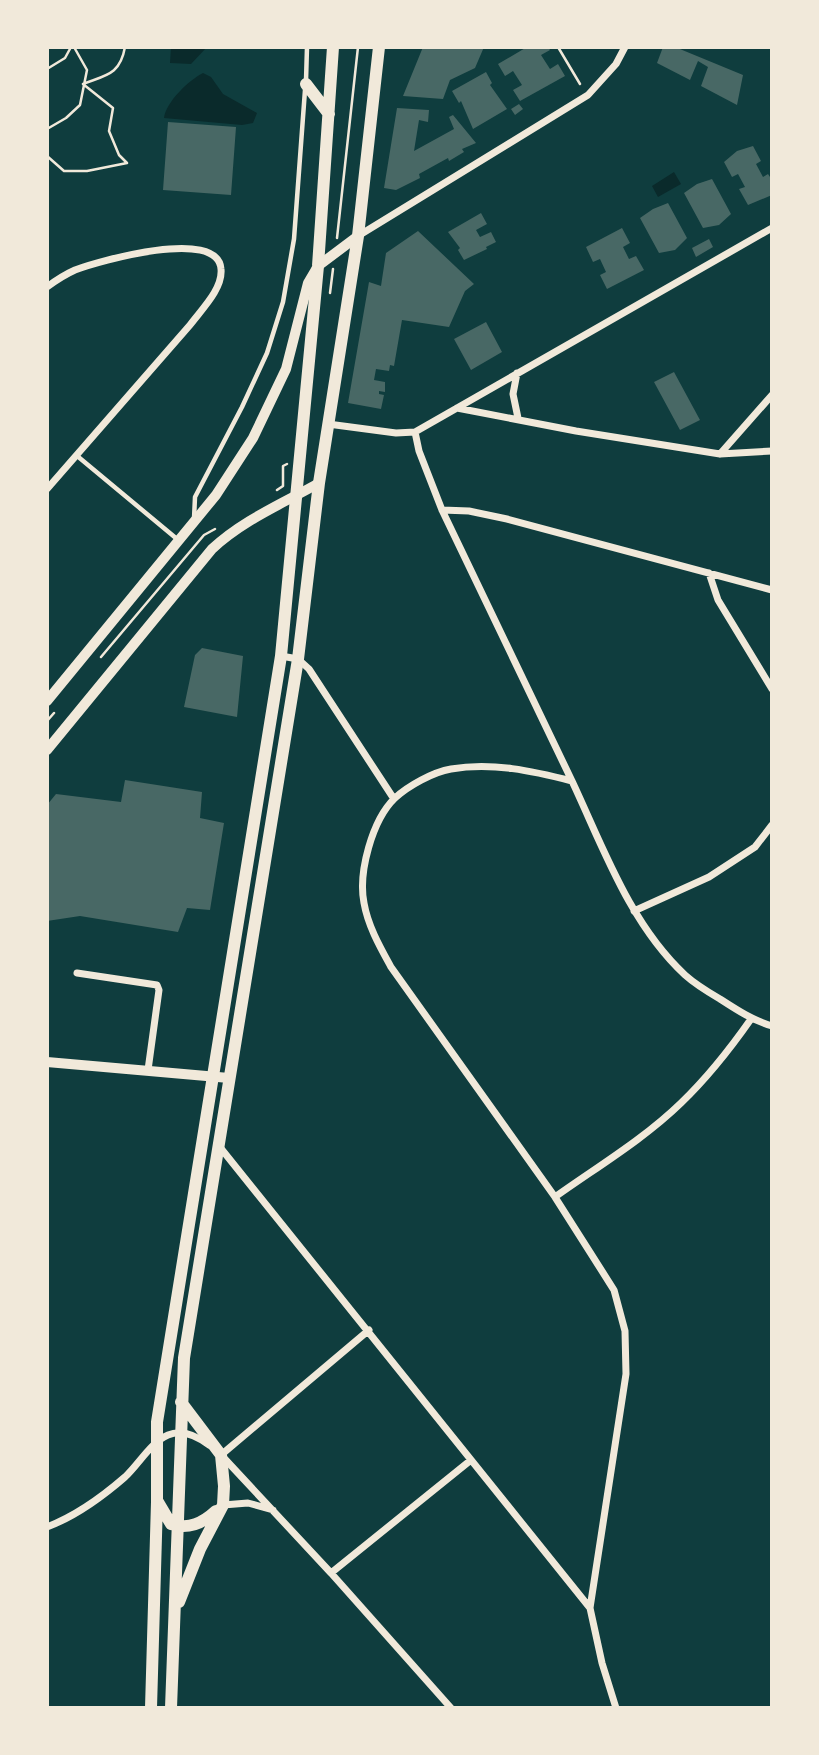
<svg xmlns="http://www.w3.org/2000/svg" width="819" height="1755" viewBox="0 0 819 1755" font-family="Overpass,sans-serif">
<style>
.water{fill:#0a2a2b}
.building{fill:#486865}
.lines{fill:none;stroke-linecap:round;stroke-linejoin:round}
.path{stroke:#f1e9da;stroke-width:2.5}
.service{stroke:#f1e9da;stroke-width:4.5}
.minor{stroke:#f1e9da;stroke-width:7}
.tertiary{stroke:#f1e9da;stroke-width:10}
.secondary{stroke:#f1e9da;stroke-width:10}
.primary{stroke:#f1e9da;stroke-width:12}
</style>
<rect width="100%" height="100%" fill="#0f3d3e"/>
<path class="water" d="M171,47h36l-16,17 -21,-1z
M203,73l8,4 12,17 34,19 -4,10 -11,2 -78,-7c2,-16 25,-38 39,-45z
M674,172l7,12 -23,13 -6,-11z"/>
<path class="building" d="M423,47h61l-9,21 -25,12 -7,19 -40,-3z
M527,47h21l2,3 -9,5 9,14 8,-5 7,12 -45,25 -7,-11 9,-5 -9,-14 -8,5 -7,-12z
M663,47h12l68,28 -6,30 -36,-19 7,-19 -10,-6 -8,19 -33,-17z
M486,72l6,11 -2,2 17,24 -34,20 -12,-28 -2,2 -7,-12z
M519,104l4,5 -8,6 -4,-6z
M397,108l32,2 -1,12 -9,-2 -5,31 40,-22 -5,-12 4,-2 23,28 -14,6 2,3 -15,9 -1,-3 -29,16 1,4 -24,12 -12,-2z
M168,122l68,5 -5,68 -68,-5z
M753,146l8,15 -5,3 7,13 5,-3 4,6v15l-24,10 -9,-16 6,-2 -7,-13 -6,3 -8,-15 13,-11z
M712,179l19,35 -12,11 -16,3 -19,-35 13,-9z
M668,203l19,35 -12,12 -16,3 -19,-35 13,-9z
M481,213l6,11 -11,6 4,7 11,-5 5,10 -10,5 1,2 -23,11 -6,-10 2,-2 -12,-16z
M622,228l8,15 -7,4 6,12 7,-3 8,14 -37,19 -7,-14 6,-3 -6,-13 -7,3 -7,-15z
M418,231l56,53 -9,7 -16,36 -47,-7 -8,46 -4,-1 -1,6 -13,-2 -2,11 11,2v10l-6,-1v3l5,1 -3,14 -33,-6 21,-121 12,4 5,-33z
M709,239l4,8 -17,10 -4,-9z
M486,322l16,30 -31,18 -17,-31z
M674,372l26,48 -20,10 -26,-48z
M202,648l41,8 -6,61 -53,-10 11,-52z
M125,780l77,12 -2,26 24,5 -14,87 -23,-2 -9,24 -98,-16 -33,5v-116l9,-11 65,8z"/>
<g class="lines">
<path class="path" d="M558,47l22,37
M47,69l18,-11 6,-11
M83,84c23,-9 37,-9 42,-37
M47,129l19,-11 14,-13 7,-35 -13,-23
M47,156l17,15h23l40,-8 -8,-8 -10,-24 4,-23 -30,-24
M337,238l21,-191
M330,293l3,-24
M277,490l6,-4v-20l4,-2
M101,657l103,-122 11,-6
M47,721l7,-8"/>
<path class="service" d="M306,81l1,-34
M76,455l101,84
M194,519l1,-22 47,-90 25,-54 16,-51 11,-63 11,-149"/>
<path class="minor" d="M358,236l230,-141 28,-31 9,-17
M47,287c8,-6 19,-13 28,-17 24,-9 143,-43 146,-1 2,20 -20,41 -31,56l-143,164
M517,373l-4,21 5,24
M457,408l119,23 144,23 52,-3
M328,424l68,9 19,-1 357,-204
M415,432l4,19 23,59 130,271
M720,454l52,-59
M442,510l27,1 38,8 265,71
M709,573l9,27 54,89
M281,656l17,3 11,10 85,130
M634,911l75,-34 46,-30 17,-22
M77,973l80,12 2,5 -11,80
M219,1146l371,462
M555,1197c42,-30 89,-58 126,-94 26,-25 49,-54 70,-84
M221,1455l148,-125
M223,1457l108,116 120,135
M223,1505l25,-2 25,7
M47,1527c29,-11 55,-30 78,-50 14,-13 26,-35 43,-42 14,-6 29,1 41,10
M331,1573l140,-113
M616,1708l-14,-45 -12,-55 36,-234 -1,-43 -11,-41 -59,-93 -164,-230c-11,-20 -23,-41 -27,-64 -6,-30 8,-83 31,-105 13,-12 38,-26 56,-29 41,-7 82,2 121,12 31,66 58,143 113,194 10,9 23,17 35,24 17,11 32,21 52,27"/>
<path class="tertiary" d="M47,1062l182,16"/>
<path class="secondary" d="M47,701l169,-206 37,-57 33,-69 22,-86 10,-17 40,-30
M47,750l165,-201c31,-29 70,-45 107,-66"/>
<path class="primary" d="M306,84l23,30
M158,1502l13,22c18,6 32,-1 45,-13
M179,1602l21,-53 23,-44 1,-19 -3,-31 -40,-53
M151,1708l6,-206v-80l124,-766 37,-390 15,-219
M171,1708l13,-350 114,-699 21,-176 39,-247 21,-189"/>
</g>
<rect width="819" height="1755" fill="none" stroke="#f1e9da" stroke-width="98"/>
</svg>
